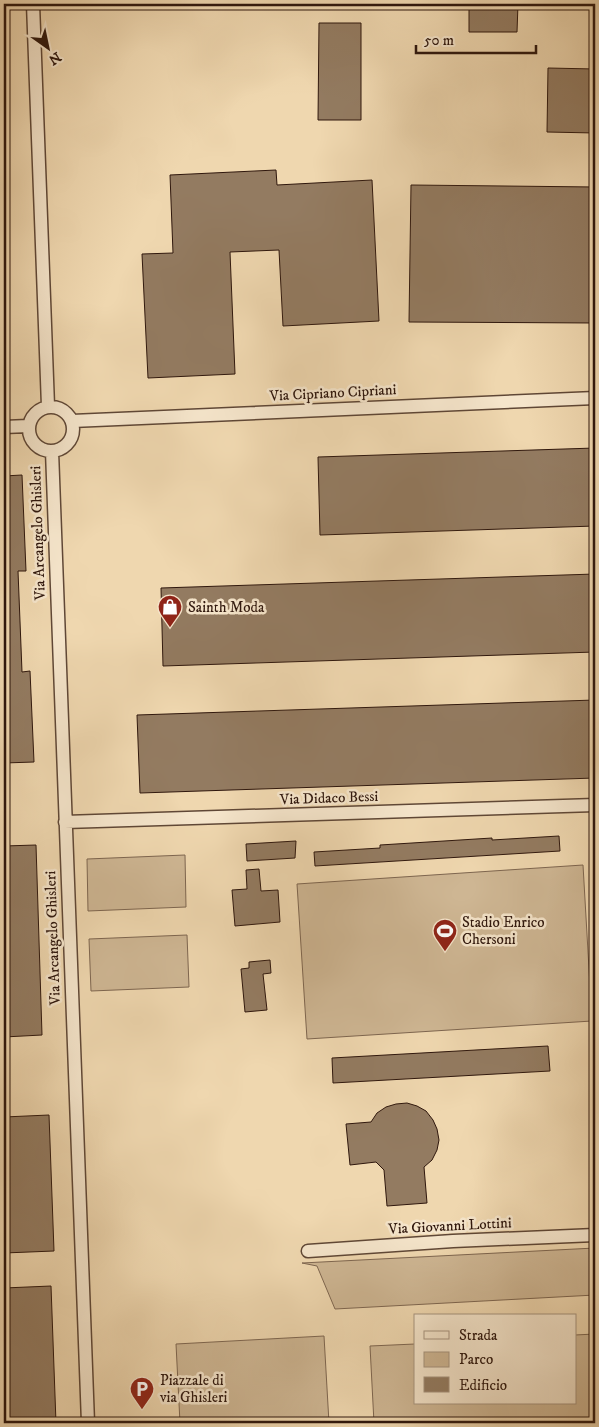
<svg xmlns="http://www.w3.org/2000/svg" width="599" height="1427" viewBox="0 0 599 1427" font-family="'IM FELL DW Pica',serif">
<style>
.green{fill:#ceb693;stroke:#7e6650}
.building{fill:#937b61;stroke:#2f170d}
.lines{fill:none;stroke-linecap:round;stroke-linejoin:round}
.minor-casing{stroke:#5f4736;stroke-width:15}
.minor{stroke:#f5e5cb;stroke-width:12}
.labels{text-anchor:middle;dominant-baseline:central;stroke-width:5;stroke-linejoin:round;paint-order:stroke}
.street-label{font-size:15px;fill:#2f170d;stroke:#f5e5cb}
.poi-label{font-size:15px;fill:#2f170d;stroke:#f5e5cb;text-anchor:start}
</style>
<rect width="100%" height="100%" fill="#efd7af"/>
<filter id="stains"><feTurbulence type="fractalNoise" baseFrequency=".004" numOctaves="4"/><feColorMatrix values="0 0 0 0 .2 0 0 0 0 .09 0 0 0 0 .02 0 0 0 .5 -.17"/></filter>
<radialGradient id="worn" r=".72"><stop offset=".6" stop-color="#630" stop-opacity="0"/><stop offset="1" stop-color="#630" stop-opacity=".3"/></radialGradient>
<path class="green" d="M185,855l1,52 -98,4 -1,-52z
M583,865l9,156 -285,18 -10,-155z
M187,935l2,52 -98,4 -2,-52z
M595,1248v47l-260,14 -18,-43 -15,-3z
M595,1334v89h-221l-4,-77 45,-2v59h160v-68z
M324,1336l5,87h-149l-4,-79z"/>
<path class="building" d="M469,4h49l-1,28h-48z
M319,23h42v97h-43z
M548,68l47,1v64l-48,-1z
M276,170l1,15 95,-5 7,141 -96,5 -4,-76 -49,2 5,122 -87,4 -6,-124 31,-1 -3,-78z
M411,185l184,2v136l-186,-1z
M595,448v78l-275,9 -2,-78z
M22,475l4,96h-8l4,101 8,-1 4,91 -30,1v-287z
M595,574v78l-432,14 -2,-78z
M595,700v78l-455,15 -3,-78z
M559,836l1,15 -245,15 -1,-14 66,-4v-3l112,-7v2z
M296,841l-1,17 -48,3 -1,-17z
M36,845l6,190 -38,2v-191z
M259,869l2,22 17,-1 2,32 -45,4 -3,-36 15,-1 -1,-19z
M270,960l1,13 -8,1 4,36 -22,2 -4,-43 8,-1v-6z
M548,1046l2,25 -217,12 -1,-25z
M407,1103l10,3 9,5 7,9 4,9 2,11 -2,10 -5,10 -8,7 3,36 -40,3 -3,-36 -8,-8 -26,3 -4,-41 25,-2 6,-9 9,-6 10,-3z
M49,1115l5,136 -50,2v-136z
M51,1286l5,137h-52v-135z"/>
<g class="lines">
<defs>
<path id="minor" d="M33,4l15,402
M29 429a22 22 0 1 1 44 0a22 22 0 1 1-44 0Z
M72,421l523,-23
M4,427l24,-1
M52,451l36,972
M65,822l530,-17
M308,1251l145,-10 142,-6"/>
</defs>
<use href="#minor" class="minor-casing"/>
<use href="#minor" class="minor"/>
</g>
<defs>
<symbol id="shop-pin" viewBox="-11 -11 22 30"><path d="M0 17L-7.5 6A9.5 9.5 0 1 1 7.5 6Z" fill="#8f2418" stroke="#f5e5cb"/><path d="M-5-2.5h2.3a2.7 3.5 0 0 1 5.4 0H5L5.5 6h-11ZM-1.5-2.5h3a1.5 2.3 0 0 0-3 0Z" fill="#fff"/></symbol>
<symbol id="stadium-pin" viewBox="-11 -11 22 30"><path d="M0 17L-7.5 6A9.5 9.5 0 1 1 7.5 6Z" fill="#8f2418" stroke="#f5e5cb"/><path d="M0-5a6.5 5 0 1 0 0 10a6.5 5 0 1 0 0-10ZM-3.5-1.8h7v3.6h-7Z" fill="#fff"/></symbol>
<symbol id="parking-pin" viewBox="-11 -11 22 30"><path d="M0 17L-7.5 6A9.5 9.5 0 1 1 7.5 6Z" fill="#8f2418" stroke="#f5e5cb"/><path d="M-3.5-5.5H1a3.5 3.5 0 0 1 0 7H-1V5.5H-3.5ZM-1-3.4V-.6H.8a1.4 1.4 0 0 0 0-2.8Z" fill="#fff"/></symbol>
</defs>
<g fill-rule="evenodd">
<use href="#shop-pin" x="156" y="593" width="28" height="38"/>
<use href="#stadium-pin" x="431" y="917" width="28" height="38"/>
<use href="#parking-pin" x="128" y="1375" width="28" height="38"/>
</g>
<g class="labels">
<g class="street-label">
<text transform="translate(333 393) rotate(-3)">Via Cipriano Cipriani</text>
<text transform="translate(38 533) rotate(-92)">Via Arcangelo Ghisleri</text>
<text transform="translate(329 798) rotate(-2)">Via Didaco Bessi</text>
<text transform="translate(53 938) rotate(-92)">Via Arcangelo Ghisleri</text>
<text transform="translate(450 1226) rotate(-3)">Via Giovanni Lottini</text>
</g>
<g class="poi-label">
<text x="188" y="607">Sainth Moda</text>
<text x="462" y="922">Stadio Enrico<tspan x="462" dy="17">Chersoni</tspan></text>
<text x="160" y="1380">Piazzale di<tspan x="160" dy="17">via Ghisleri</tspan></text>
</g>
</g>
<rect width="599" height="1427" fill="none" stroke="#efd7af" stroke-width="20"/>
<rect x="5" y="5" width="589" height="1417" fill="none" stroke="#2f170d" stroke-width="2.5"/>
<rect x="10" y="10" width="579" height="1407" fill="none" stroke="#2f170d"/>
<rect x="414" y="1314" width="162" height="90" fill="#f5e5cb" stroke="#a6937f"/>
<rect x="424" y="1331" width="25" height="8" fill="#f5e5cb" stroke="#a6937f"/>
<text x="459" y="1340" font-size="15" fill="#2f170d">Strada</text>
<rect x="424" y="1352" width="25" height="15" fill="#ceb693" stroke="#a6937f"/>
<text x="459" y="1364" font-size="15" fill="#2f170d">Parco</text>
<rect x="424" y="1377" width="25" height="15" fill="#937b61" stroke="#a6937f"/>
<text x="459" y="1390" font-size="15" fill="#2f170d">Edificio</text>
<g transform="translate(48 48) rotate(147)" stroke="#f5e5cb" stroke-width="4" paint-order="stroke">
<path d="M0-4L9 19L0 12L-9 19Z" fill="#2f170d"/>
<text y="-8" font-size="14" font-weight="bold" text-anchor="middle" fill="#2f170d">N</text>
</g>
<path d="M416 45v8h120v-8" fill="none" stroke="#2f170d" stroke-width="2.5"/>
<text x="424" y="45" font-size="15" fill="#2f170d" stroke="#f5e5cb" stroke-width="4" paint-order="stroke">50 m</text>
<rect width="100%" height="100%" filter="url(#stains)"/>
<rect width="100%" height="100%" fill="url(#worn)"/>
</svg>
